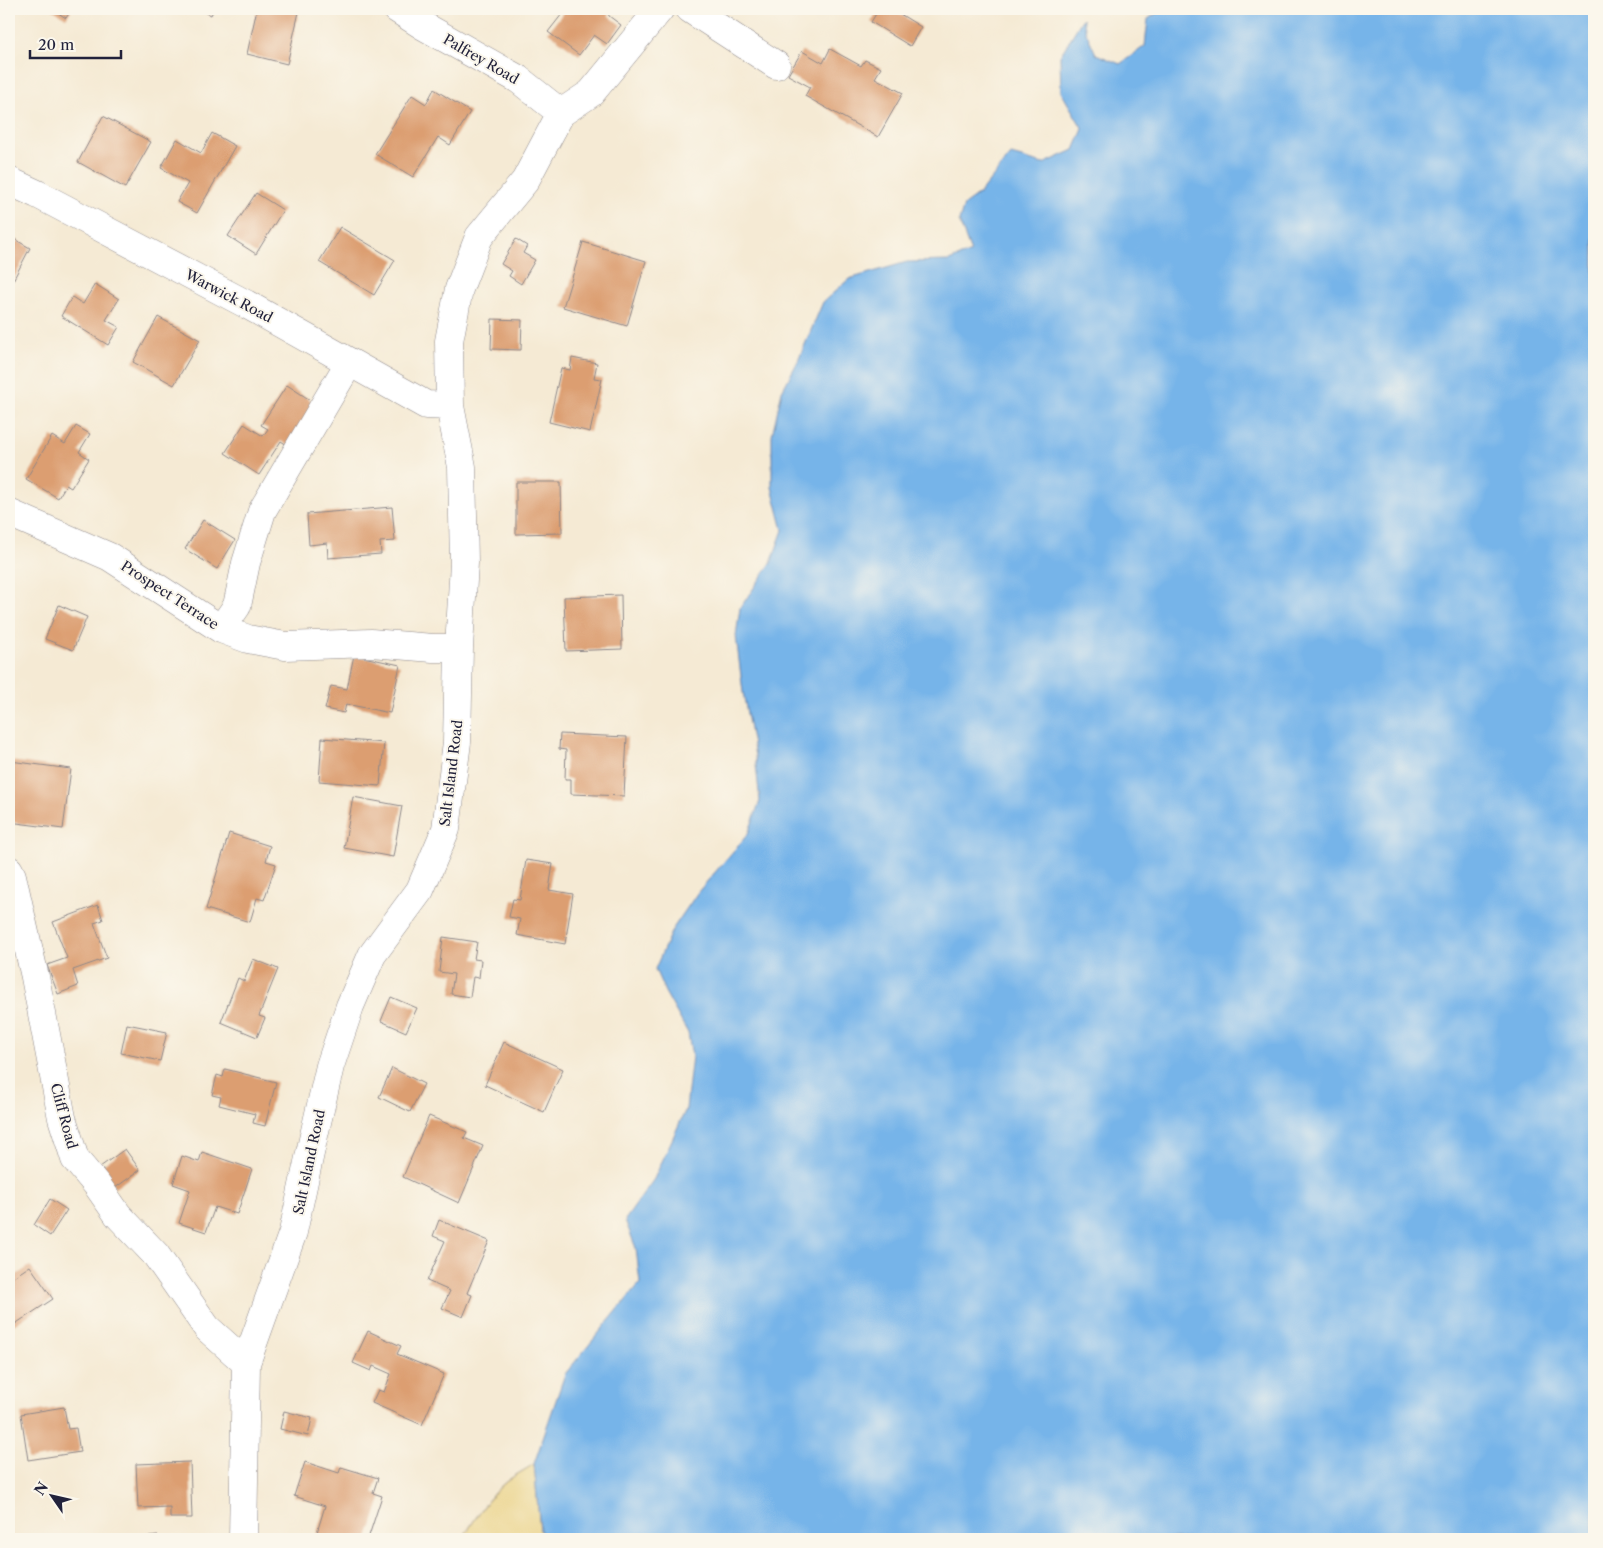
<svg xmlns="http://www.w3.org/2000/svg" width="1603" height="1548" viewBox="0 0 1603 1548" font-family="'Libre Caslon Text',serif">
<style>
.sand{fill:#eeda9e;stroke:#887e6c}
.water{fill:#76b4e9;stroke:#4c6b92}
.building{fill:#dc9e71}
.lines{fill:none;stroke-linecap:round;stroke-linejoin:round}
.minor-casing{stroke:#8c8688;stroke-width:29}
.minor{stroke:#fff;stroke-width:28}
.labels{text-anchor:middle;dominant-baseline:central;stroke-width:4;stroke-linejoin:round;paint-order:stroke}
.street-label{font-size:14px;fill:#22223b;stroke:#fbf7ec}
</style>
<rect width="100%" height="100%" fill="#fbf7ec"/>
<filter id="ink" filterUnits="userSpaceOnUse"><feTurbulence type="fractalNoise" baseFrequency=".02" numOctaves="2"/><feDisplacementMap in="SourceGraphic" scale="10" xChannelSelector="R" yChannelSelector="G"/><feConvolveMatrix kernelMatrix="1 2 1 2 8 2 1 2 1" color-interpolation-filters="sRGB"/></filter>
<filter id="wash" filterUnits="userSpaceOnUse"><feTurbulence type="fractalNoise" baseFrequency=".0096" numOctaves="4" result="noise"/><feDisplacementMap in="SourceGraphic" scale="20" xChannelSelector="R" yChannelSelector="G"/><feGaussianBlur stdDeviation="1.12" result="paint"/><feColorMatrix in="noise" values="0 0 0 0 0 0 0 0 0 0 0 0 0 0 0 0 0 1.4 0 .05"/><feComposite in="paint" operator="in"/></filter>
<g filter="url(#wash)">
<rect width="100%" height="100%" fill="#f5ead4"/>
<path class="sand" d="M534,1464l6,66 4,9h-82c13,-19 26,-43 45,-58 8,-6 18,-11 27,-17z"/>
<path class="water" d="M1163,9h431v1530h-1050l-4,-9 -6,-66 31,-90 75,-91 -4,-35 -11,-28 29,-41 32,-70 6,-53 -4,-23 -23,-41 -10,-23 17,-39 26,-38 50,-58 12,-33 -5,-45 -12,-64 -7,-56 4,-28 31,-45 12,-33 -11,-43v-52l10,-44 16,-30 25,-59 26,-23 58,-17 42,-1 22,-9 -12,-31 5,-16 15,-11 32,-39 32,9 31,-14 9,-21 -22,-37 -1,-36 23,-38 3,14 10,22 24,10 25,-18 3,-27z"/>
<g id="blocks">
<path class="building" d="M52,9h20l-6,9z
M198,9h16l-3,6z
M257,9h29l13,3 -12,52 -40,-10z
M566,9h41l2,7 12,9 -14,19 -13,-9 -15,20 -31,-23z
M879,9h13l29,18 -11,19 -39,-24z
M830,49l31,17 4,-6 16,8 -6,10 28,15 -25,44 -73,-41 5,-9 -22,-12 14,-24 21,12z
M434,89l36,23 -20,33 -12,-8 -25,40 -38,-23 37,-59 14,9z
M103,116l48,26 -26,46 -47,-26z
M212,133l23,13 -38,67 -20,-11 11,-19 -27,-15 16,-29 24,14z
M256,193l27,17 -27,44 -28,-18z
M340,227l55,33 -21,35 -55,-33z
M9,236l21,12 -21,40z
M516,239l11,7 -4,7 12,7 -14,24 -12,-8 3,-5 -11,-7z
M583,242l63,19 -19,65 -64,-19z
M95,284l24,15 -13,21 13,7 -11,18 -47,-29 11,-19 11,7z
M158,317l42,23 -26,45 -41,-23z
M492,319l30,1 -1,30 -30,-1z
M572,358l25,5 -3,15 8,1 -12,53 -41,-10 12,-54 9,2z
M287,385l31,20 -28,42 -9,-6 -22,34 -34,-22 19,-29 19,12 5,-7 -7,-4z
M76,426l14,8 -11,18 10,7 -18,29 -5,-3 -8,13 -32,-19 26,-43 13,8z
M516,482h45l1,51 -46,1z
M392,507l3,34 -15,1 1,12 -53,4 -1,-15 -18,2 -2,-31z
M203,520l32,20 -18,29 -32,-20z
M621,595l1,54 -56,2 -2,-54z
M59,605l28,12 -14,33 -28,-11z
M354,655l46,10 -10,48 -44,-9 -2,9 -19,-4 6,-23 16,3z
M560,734l67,3 -3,59 -53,-2v-15h-6l1,-29 -7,-1z
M322,738l62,5 -4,43 -61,-5z
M10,761l61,8 -8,60 -54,-7v-50z
M353,797l49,9 -9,51 -49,-9z
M229,833l41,13 -4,15 10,3 -12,36 -7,-2 -7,24 -44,-13z
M526,860l27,4 -4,26 24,4 -8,50 -48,-9 3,-16 -11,-2 4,-18 7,1z
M98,905l5,15 -9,3 13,35 -34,12 5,16 -20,8 -11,-29 20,-7 -14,-36z
M443,937l34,5 -3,17 7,1 -2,18 -6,-1 -3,20 -19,-3 3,-20 -15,-2z
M253,959l25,10 -19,47 6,2 -8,19 -36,-15 17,-44 6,3z
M391,997l26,11 -11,24 -25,-11z
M127,1024l40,8 -7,29 -39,-8z
M504,1042l59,27 -19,43 -59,-27z
M392,1068l32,16 -14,28 -31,-15z
M225,1069l51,13 -11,44 -12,-3 2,-9 -36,-9 2,-8 -9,-2 5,-20 6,2z
M429,1116l38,16 -3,6 19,8 -24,57 -56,-26z
M125,1149l15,21 -25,18 -15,-21z
M202,1152l50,17 -15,45 -22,-7 -9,25 -27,-9 11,-33 -17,-6 9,-28 17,6z
M50,1199l17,11 -17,26 -16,-11z
M439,1220l50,21 -22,52 5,2 -9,22 -21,-9 8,-17 -23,-10 18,-40 -12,-5z
M30,1266l23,33 -41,27 -3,-6v-40z
M368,1331l33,15 -4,8 47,20 -22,51 -50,-22 6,-13 6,2 7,-18 -18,-8 -2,5 -18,-8z
M64,1407l4,22 8,-1 4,24 -52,8 -7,-46z
M284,1411l28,7 -4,18 -28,-7z
M190,1462l2,56h-22v-11l-32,1 -2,-44z
M305,1462l34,11 2,-6 37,11 -5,15 9,3 -14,43h-53l10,-33 -31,-10z
M158,1536l1,3h-21v-1z"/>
</g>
</g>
<g filter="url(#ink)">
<use href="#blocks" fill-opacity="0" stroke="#8c8688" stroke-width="1"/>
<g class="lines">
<defs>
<path id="minor" d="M397,9l25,16 96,54 43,34
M690,9l86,56
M9,181l28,13 209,110 180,101 24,1
M9,513l101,44 111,72 27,10 37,7 86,-3 62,5h26
M221,629l16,-23 9,-43 16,-52 87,-148
M9,870l3,6 23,101 27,141 13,41 22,26 21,30 38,40 51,73 39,35
M243,1539l3,-176 47,-131 19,-88 18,-78 20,-60 22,-51 48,-65 26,-61 11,-87 2,-94 5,-85 -2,-96 -12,-61 -1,-65 10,-52 20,-52 46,-56 36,-68 30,-20 69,-84"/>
</defs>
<use href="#minor" class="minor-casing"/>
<use href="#minor" class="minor"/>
</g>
</g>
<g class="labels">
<g class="street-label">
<text transform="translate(481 59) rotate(30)">Palfrey Road</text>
<text transform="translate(229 296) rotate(28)">Warwick Road</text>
<text transform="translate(170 595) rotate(33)">Prospect Terrace</text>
<text transform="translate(451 773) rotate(-83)">Salt Island Road</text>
<text transform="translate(64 1116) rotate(75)">Cliff Road</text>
<text transform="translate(309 1162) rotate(-78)">Salt Island Road</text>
</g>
</g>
<rect width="1603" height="1548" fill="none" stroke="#fbf7ec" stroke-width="30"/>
<g transform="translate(52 1496) rotate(304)" stroke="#fbf7ec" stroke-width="4" paint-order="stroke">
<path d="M0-4L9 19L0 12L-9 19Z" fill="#22223b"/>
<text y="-8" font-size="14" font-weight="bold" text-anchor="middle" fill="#22223b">N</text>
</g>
<path d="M30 50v8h91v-8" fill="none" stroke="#22223b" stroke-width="2.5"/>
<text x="38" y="50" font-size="15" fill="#22223b" stroke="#fbf7ec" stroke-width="4" paint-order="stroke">20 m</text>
</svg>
